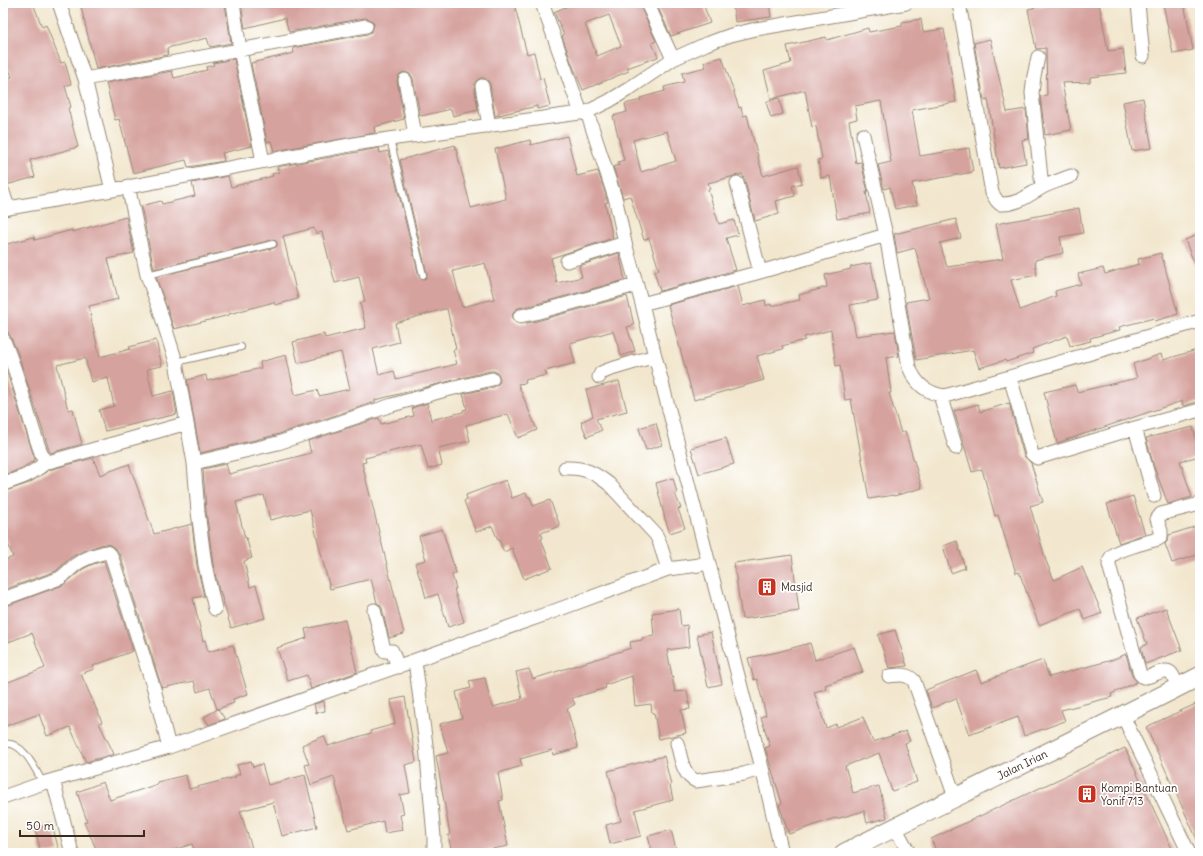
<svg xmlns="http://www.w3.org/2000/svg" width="1203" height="856" viewBox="0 0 1203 856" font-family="Delius,sans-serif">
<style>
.building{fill:#d6a29e;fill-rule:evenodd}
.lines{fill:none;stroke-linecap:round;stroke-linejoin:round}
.lane-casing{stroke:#968876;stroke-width:8}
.street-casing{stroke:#968876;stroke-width:15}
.secondary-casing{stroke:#968876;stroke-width:20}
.lane{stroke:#fff;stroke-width:6}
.street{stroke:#fff;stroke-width:13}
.secondary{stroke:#fff;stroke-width:18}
.labels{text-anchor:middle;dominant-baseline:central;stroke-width:3.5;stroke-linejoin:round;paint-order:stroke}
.poi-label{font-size:11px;fill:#3b2a1e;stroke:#fff;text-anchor:start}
.street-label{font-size:11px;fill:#3b2a1e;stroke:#fff}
</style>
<rect width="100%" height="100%" fill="#fff"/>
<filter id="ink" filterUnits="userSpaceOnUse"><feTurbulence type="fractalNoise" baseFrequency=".025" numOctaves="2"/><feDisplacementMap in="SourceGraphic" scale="8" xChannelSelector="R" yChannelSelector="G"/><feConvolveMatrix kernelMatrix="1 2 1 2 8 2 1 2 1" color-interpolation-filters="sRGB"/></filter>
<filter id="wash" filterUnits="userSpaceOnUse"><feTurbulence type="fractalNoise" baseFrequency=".012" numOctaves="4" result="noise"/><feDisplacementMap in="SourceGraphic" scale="16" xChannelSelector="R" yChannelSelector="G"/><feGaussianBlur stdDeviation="0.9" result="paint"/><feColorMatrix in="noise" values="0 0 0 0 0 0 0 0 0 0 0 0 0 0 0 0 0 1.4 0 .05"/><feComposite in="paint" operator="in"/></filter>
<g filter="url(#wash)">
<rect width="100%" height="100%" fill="#f2e7ce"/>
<g id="blocks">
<path class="building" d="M3,3h30l9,24 4,-2 15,38 4,-1 6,22 -6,2 6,21 -3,1 10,39 -48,13 5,17 -29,8 -3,-11v-93l4,-1 -1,-2 6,-1 -9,-23z
M80,3h145l6,40 -21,4 -3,-9 -40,10 1,7 -72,14z
M241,3h273l13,51 7,-2 6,27 3,-1 7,28 -13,3v-3l-42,10 -5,-32 -2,-3 -4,-3h-3l-4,2 -3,4 4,26 -25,6 -2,-7 -30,7v-1h-1l-7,-37 -2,-3 -3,-2 -4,-1 -4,2 -2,3 -1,4 7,38 -30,8 1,6 -101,18 -3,-10 -4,1 -16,-79 43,-10 -1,-5 74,-14 4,-2 2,-3 1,-5 -2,-3 -3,-2 -4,-1 -76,14 -4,-14 -40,10z
M575,3h64l17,38 -4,2 6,14 -31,11 2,3 -46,19 -11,-26 -10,-28 2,-1 -10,-23zM609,15l12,31 -24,10 -12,-32z
M656,3h47l7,20 -39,13z
M733,3h36l2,14 -36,5z
M1057,3h42l9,48 15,-2 3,24 -36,4v5l-28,1 9,47 -26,5 -5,-39 7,-1 -1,-47 -10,1 -8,-40z
M1163,3h21l9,47 -20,4z
M921,19l2,13 21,-3 12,73 -44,8 8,46 49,-8 4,24 -61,11 5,22 -22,4 -5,-22 -6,2 -6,-24 13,-3 -10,-61 -26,5 2,13 -8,2 7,42 5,-1 7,30h-2l4,21 -33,6 -7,-43 -9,2 -3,-18 4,-1 -6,-33 -4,1 -7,-37 -34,9 -7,-28 27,-8 -4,-17 39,-9 1,3 41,-12 1,4 33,-6v-4z
M990,39l17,73 19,-3 3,30 -7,1 4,23 -27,5 -11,-69 -4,1 -10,-57z
M722,57l17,51 2,-1 2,9 4,-1 16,61 35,-10 4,17 -10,3 3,10 -19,5 3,13 -24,7 -10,-40 -3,-7 -34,9 2,6 -2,1 11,34 15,-4 4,15 -12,3 10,32 -76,21 -6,-20 5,-1 -10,-32 -5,2 -14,-44 -7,2 -10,-31 6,-2 -1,-3 6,-2 -11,-44 14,-4 -2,-8 16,-4 -1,-2 25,-7 -1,-4 20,-5 -2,-9 24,-6 -2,-5zM667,131l9,30 -35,11 -8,-32z
M234,59l18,87 -30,7 2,8 -36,6 -2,-7 -53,13 -14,-54 -4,1 -9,-37 66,-12 2,7 33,-8 -1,-3 8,-2 -1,-2z
M779,98l4,16 -12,4 -5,-16z
M1143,98l9,50 -20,3 -9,-49z
M567,136l10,40 21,-5 10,31 -3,1 8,35 -62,20 6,25 25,-6 -3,-11 40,-13 6,27 -92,25 -15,3 -3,2 -2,3 -1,5 2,3 3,2 5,1 15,-3 90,-25 7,29 -7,2 8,24 -14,5 -8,-25 -43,12 5,20 -30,8 2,4 -22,5 1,3 -8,1 19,46 -19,8 -10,-24 -42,11 4,16 -32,7 4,17 -14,4 -7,-25 -56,14 1,4 -4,1 42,171 -15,4 -7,-30 -2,-3 -3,-2 -6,-24 -41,10 -20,-79 -40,10 -6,-25 -28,7 9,36 1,-1 6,21 -8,3 6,26 6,-2 9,33 -34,10 -11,-37 -1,1 -6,-28 -7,-53 -3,-42 23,-5 3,10 82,-21 -3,-12 71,-23 2,6 33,-8 -2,-8 15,-5 4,17 32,-8v-2l4,-1 -4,-15 31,-7 4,-3 2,-2v-4l-2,-5 -4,-2h-4l-115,29v2l-99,33 -76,18 -13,-73 19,-5 1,6 54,-13 -1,-6 26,-7 9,40 22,-5 2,6 31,-7 -9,-37 -43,11 -5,-21 31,-8 1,4 41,-10 -6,-25 5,-1 -6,-25 -24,6 -13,-51 -6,2 -2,-6 -31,8 15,63 -23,6 -1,-3 -45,12v1l-55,14 -18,-52 118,-29 3,-2v-3l-2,-3h-3l-118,29 -13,-63 20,-5 1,3 33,-8 -3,-13 36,-7 3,11 42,-11 -1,-2 7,-2 -2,-5 102,-19 1,5 8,-2 31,125 1,2 4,1 2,-1 1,-4 -27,-114 55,-15 16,63 35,-9 -11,-50 35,-9 1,5zM485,263l9,36 -32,8 -9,-36zM444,309h3l9,40 -3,1 4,14 -61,15 -2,-8 -15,4 -6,-26 26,-7 -4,-19z
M1079,208l4,25 -23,4 3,16 -28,7 2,15 -26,5 9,30 36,-14 -1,-5 26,-7 -3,-10 25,-6 2,6 34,-10 -1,-5 23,-6 17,61 -23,7 -1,-3 -35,9 1,3 -30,8 1,3 -21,5 -3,-10 -35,13 1,4 -27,9 -1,-2 -26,8 -6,-18 -57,10 -10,-58 23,-4 -14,-50 -18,5 -3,-19 62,-15 5,19 -21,5 7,24 56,-8 -7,-35z
M126,217l8,36 -26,6 10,40 -29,7 2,9h-1l10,42 30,-8 -1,-2 27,-7 6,26 -15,3 6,27 20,-5 4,23 -72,17 -6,-21 15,-4 -6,-28 -17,4 -6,-24 -28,7 11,45 5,-1 9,35 -32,9 -33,-102 -7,-15 -2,-4 -5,-1v-86l31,-8 1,3 37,-10v2z
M1200,234v41h-1l-14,-35z
M871,263l7,37 -28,5 6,31 39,-5 4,25 -13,2 5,35h-2l12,40 4,-2 17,57 -28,8v-1l-25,4 -18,-100 -6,1 -5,-35 -4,1 -5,-36 -27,7 1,3 -23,6 1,3 -26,7 7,24 -70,20 -26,-95 70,-19 5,20 22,-6 1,6 4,-2 1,2 29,-6 -1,-5 28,-8 -2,-12 26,-6 -1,-2z
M1200,349v52l-17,5 -1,-5 -125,42 -13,-51 31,-7 2,7 60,-14 -4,-14 28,-10 2,6z
M3,360l32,100 -13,8 -19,8z
M619,381l8,30 -31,8 6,11 -15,7 -6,-15 12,-6 -7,-26z
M1009,403l15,53 7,7 12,39 -13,4 16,55 8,19 28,-13 20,46 -17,7 -5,-11 -41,16 -20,-53 -3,1 -18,-58 -3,1 -13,-47 -10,3 -18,-61 24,-7 2,8z
M656,423l6,22 -16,5 -7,-22z
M1193,427l7,29 -20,5 12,36 -24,7 -14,-37 -8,-29z
M726,438l8,26 -35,10 -8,-26z
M93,458l7,17 29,-11 25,70 38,-10 5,42 7,30 -11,2 10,43 2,-1 3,12 25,-7 15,49 -15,5 1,4 -17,6 -7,-21 -13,4 -3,-11 -32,7 -42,-133 -3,-5 -7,-5 -6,-1 -21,7 -13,7 -14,13 -53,19v-29l10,-4 -10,-27v-38l26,-9 20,-13z
M673,478l4,15 -2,1 6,14 -3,1 7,19 -15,5 -5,-14 -9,-36z
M506,480l6,18 14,-5 2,4h2l3,9 17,-6 10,26 -19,7 2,5 -2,1 11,29 -28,11 -12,-31 -8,4 -5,-12h-1l-6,-14 -16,6 -12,-31 3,-2 -1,-4z
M1133,496l12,38 -26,9 -12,-39z
M1200,525v29l-28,9 -7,-19 3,-4 1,-5z
M442,529l14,44 -4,2 4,14h-2l10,33 -16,5 -10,-33 -12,4 -5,-19h-1l-5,-16 11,-3 -7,-24z
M957,541l8,27 -14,5 -8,-27z
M792,555l7,56 -57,8 -8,-56z
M104,561l29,90 -40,15 1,3 -13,5 21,48 -3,1 15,31 -28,8 -16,-35 -23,9 -8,-22 -36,13v-43l42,-16 -13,-35 -29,11v-37l60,-22 20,-16 10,-5z
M1166,608l16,42 -37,14 -4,-17 6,-3 -10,-26z
M679,609l2,17 6,-1 2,22 -22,3 8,42 12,-1 3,18 -9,1 5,23 -27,6 -5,-26h-2l-1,-9 -16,2 -3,-30 -27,9 1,3 -34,10 3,6 -8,5 11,39 -25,7 -1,-5 -32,9 2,7 -24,7 5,27 -4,1 9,45 -37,7h-19l-4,-18h2l-14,-79 12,-3 -8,-29 22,-6 -6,-26 15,-4 -2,-7 16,-3 5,22h1l2,7 29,-8 -6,-27 13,-3 4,10 98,-31 -1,-6 12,-2v-2l12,-2 -2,-23z
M345,620l12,52 -46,17 -4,-14 -19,6 -11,-33 30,-10 -2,-9z
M895,630l12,36 -18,2 -11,-33z
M711,632l11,52 -14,3 -11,-52z
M810,643l5,17 39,-13 9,25 -38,13 1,4 -12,3 12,36 10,-4 1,3 26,-10 10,25 33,-11 4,10 -5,2 12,39 -25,9 -13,-38 -34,13 8,27 26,-7 8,32 -20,5 -3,-12 -28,8 -1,-1 -46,16 -10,-29 3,-2 -17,-55 5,-2 -9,-29 5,-2 -9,-36 -3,1 -6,-22 30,-6z
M1126,654l6,22 5,6 -26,12 1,3 -51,13 4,11 -41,15 -6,-19 -49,18 -13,-37 -24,10 -6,-18 50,-20 5,12 62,-22 6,17 63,-17z
M405,697l11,65 -11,3 5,28 -10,2 4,19 -4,1 3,15 -18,3 -2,-12 -35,9 -14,-53 -23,8 -6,-20 4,-1 -7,-19 22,-9 4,10 43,-13 -1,-2 25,-7 -4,-24z
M324,701l1,10 -9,2 -2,-9z
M1200,702v144l-54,-119z
M218,709l7,10 -16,6 -5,-8z
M1125,748l49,105h-237l-6,-14z
M664,756l7,29h-1l3,15 -38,10 6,26 -31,8 -4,-19 15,-4 -13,-50z
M251,761l2,6 9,-3 6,21 37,-10 12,52 -35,9 -9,-34 -33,9 12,37 -16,5h-41l-3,-9 -28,9h-66l-14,-31 3,-1 -10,-29 26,-10 7,18 48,-16 -1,-2 29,-7 3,14 47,-12 -1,-1 5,-2 -3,-9z
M52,824l7,27 -7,2h-11l-6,-24z
M671,830l6,23h-25l-4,-17z"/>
</g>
</g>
<g filter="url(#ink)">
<use href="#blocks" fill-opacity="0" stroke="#968876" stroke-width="1"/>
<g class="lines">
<defs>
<path id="lane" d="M390,139l33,136
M147,275l126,-31
M176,362l65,-15
M3,744c19,-5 32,25 40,39"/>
<path id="street" d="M59,3l26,76 27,111
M233,3l7,47 23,111
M542,3l39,110
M647,3l26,56
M959,3l33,190 5,8 3,3c17,1 27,-8 41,-16 9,-5 20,-8 30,-12
M1138,3l5,53
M1038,57l-4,19 -2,17 10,94
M85,79l281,-53
M405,80l10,55
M482,86l7,40
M587,112l29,89 9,42 17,61 13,52 107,412 20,85
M863,135l23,100 23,132c7,17 17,26 36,29l255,-75
M737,183l23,89
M128,186l19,89 12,33 17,54 18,101 4,49 7,53 10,44
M3,192l5,16
M3,209l109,-19 248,-47 227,-31 22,-11 18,-11 46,-31 33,-15 25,-9 25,-6 150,-26
M567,261l58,-18
M642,304l118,-32 126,-37
M520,316l15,-3 101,-28
M3,339c18,40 25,83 42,124
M599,377l2,-4 7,-3 47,-14
M1010,377l22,77 5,4 98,-30 65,-18
M940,395l16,53
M1135,428l19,68
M194,463l84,-20 114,-38 50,-14 50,-12
M565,468c19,-1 30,5 44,16l47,51 3,6 9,28
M3,484c18,-6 28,-9 42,-21l142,-40
M3,599l57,-21c6,-4 10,-9 15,-13 9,-7 20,-10 31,-13l4,2 2,4 42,131 15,58
M374,610l10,39 1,2h7l6,16
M415,661l11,84 8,92v16
M889,676c10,-1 18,-3 25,5l41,116
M1178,688c-2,-4 -4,-12 -7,-15 -7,-7 -20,6 -28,4l-3,-3 -31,-109c0,-4 1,-8 5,-11 12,-7 30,-11 44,-15l3,-2v-6l-4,-12 4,-5 39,-10
M1123,716l66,137
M677,743c4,14 5,32 19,38l48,-7 18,-6
M53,780l19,73
M3,797l40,-14 126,-36 380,-134 119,-44 31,-4 9,-3
M895,827l14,26"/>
<g id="secondary">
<path id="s1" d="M844,853c118,-60 238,-116 356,-177"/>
</g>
</defs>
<use href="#lane" class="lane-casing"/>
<use href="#street" class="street-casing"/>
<use href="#secondary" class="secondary-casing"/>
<use href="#lane" class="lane"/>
<use href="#street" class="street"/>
<use href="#secondary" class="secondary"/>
</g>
</g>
<defs>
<symbol id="building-square" viewBox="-11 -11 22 22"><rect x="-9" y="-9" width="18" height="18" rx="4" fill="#c8321e" stroke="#fff"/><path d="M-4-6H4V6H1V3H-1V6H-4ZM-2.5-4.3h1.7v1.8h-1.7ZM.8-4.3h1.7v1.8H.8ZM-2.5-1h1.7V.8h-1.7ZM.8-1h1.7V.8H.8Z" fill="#fff"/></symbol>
</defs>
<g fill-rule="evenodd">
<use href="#building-square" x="756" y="576" width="22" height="22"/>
<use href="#building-square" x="1076" y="783" width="22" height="22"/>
</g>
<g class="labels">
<g class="poi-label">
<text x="781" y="587">Masjid</text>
<text x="1101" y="788">Kompi Bantuan<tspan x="1101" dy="13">Yonif 713</tspan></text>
</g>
<g class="street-label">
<text stroke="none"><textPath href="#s1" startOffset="199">Jalan Irian</textPath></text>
</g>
</g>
<rect width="1203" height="856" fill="none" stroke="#fff" stroke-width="16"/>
<path d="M20 830v6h124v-6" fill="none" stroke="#3b2a1e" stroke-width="2"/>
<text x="26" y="830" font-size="12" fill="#3b2a1e" stroke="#ffffff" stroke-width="3" paint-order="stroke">50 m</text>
</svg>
